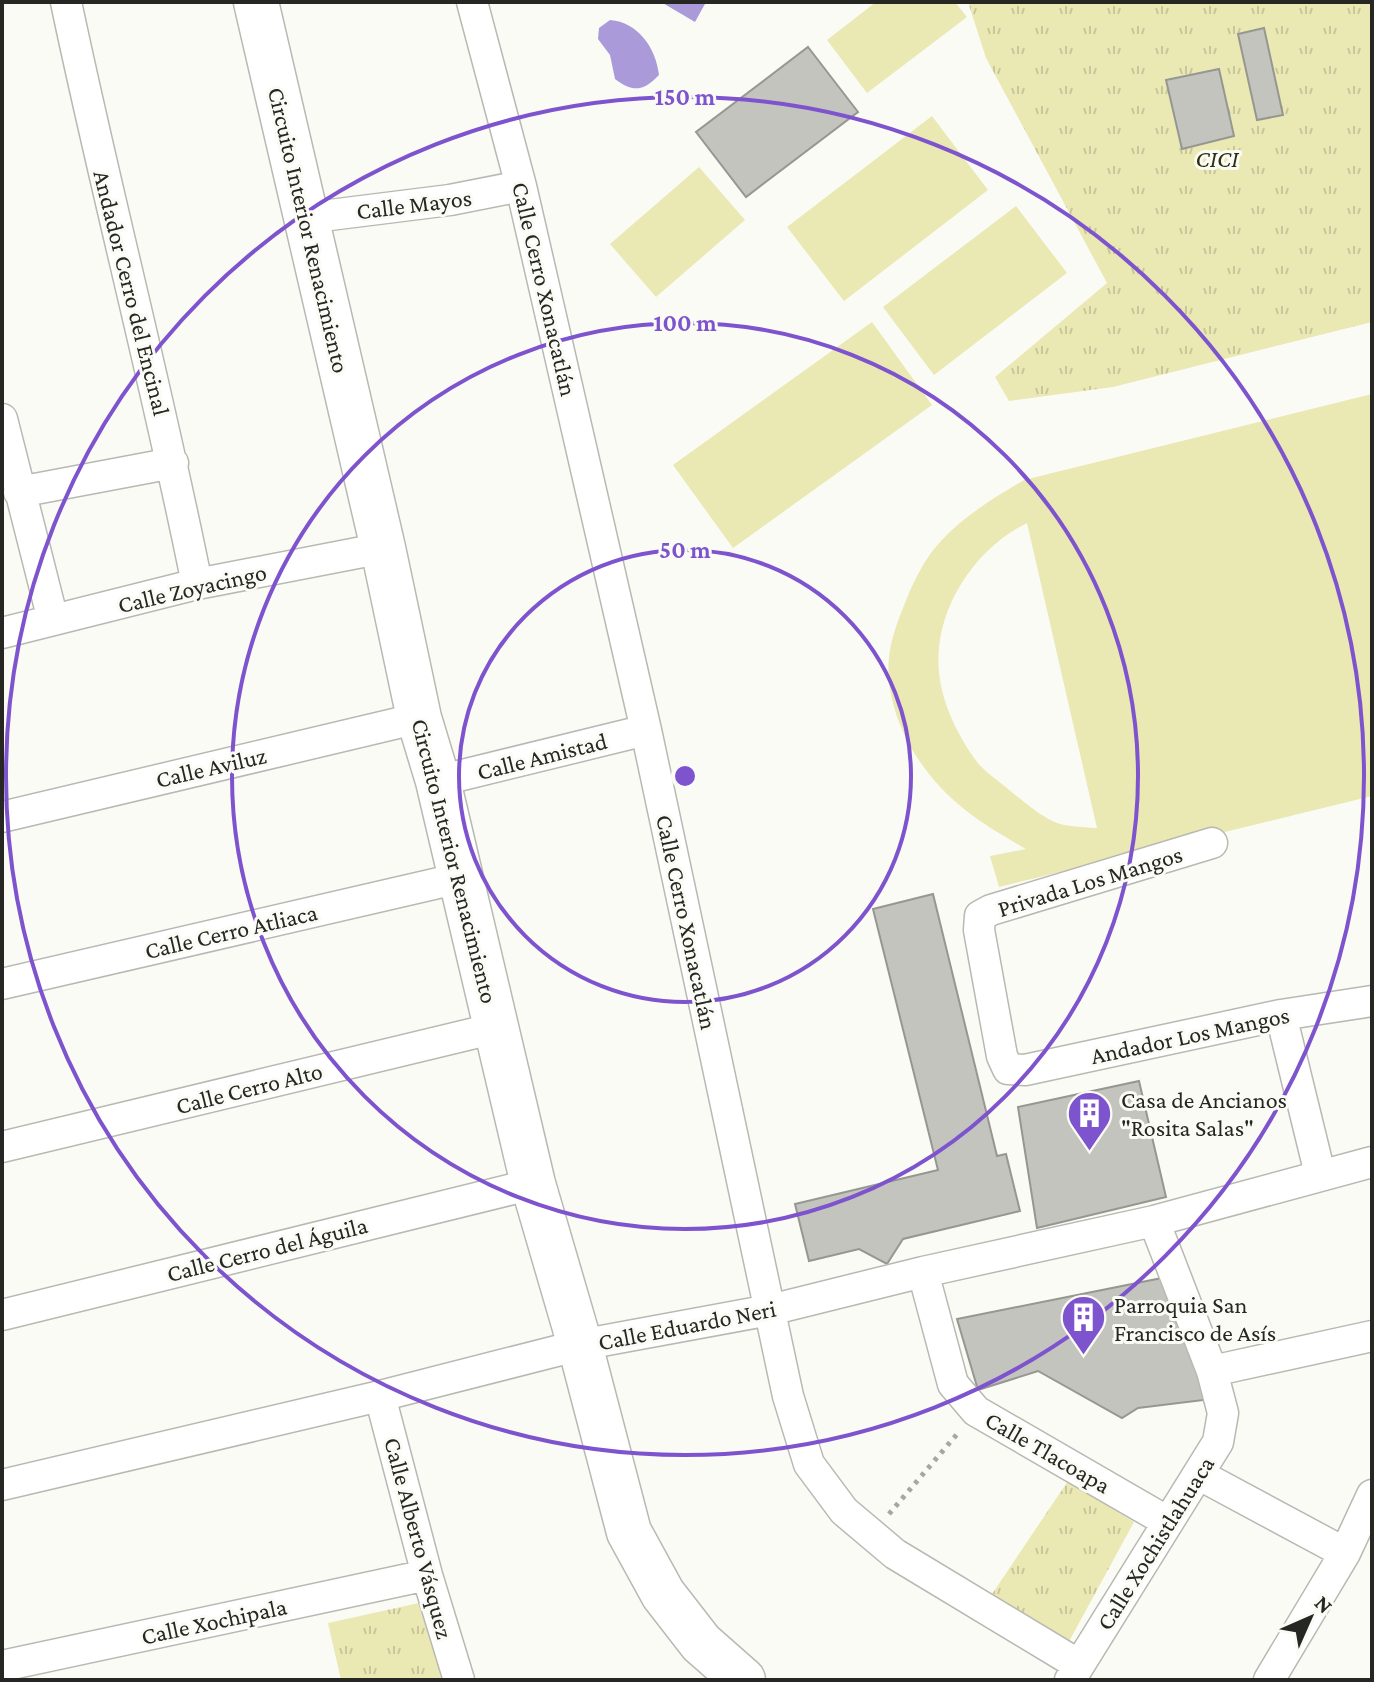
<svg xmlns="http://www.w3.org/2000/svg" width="1374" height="1682" viewBox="0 0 1374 1682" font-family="'Crimson Pro',serif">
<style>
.park{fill:url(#park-tufts)}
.pitch{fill:#eae8b3;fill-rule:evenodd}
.water{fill:#aa9ad9}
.building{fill:#c4c4be;stroke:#979792;stroke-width:2}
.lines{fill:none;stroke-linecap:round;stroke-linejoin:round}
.street-casing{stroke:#b9b9b3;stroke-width:33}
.secondary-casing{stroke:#b9b9b3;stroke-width:47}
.path{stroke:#a7a7a2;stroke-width:5;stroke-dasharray:4 6;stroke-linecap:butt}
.street{stroke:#fff;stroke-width:30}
.secondary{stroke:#fff;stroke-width:44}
.ring{fill:none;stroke:#7e54ce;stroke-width:4}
.labels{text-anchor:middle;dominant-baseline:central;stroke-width:6;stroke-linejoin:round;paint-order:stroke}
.park-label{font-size:24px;font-style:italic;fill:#2f2e0e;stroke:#fbfbf5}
.street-label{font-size:24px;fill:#262623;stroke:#fbfbf5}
.poi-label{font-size:24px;fill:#262623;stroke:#fbfbf5;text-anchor:start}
.centre{fill:#7e54ce;stroke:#fbfbf5;stroke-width:4}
.ring-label{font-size:24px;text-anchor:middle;font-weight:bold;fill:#7e54ce;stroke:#fbfbf5;stroke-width:6;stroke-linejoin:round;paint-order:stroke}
</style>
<defs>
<pattern id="park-tufts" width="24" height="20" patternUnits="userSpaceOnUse" patternTransform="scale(2)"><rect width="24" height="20" fill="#eae8b3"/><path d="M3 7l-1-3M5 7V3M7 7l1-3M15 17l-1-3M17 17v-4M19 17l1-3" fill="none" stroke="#c9c79a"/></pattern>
</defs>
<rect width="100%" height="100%" fill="#fbfbf5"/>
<path class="park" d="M968,2h404v320l-259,65 -104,14 -14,-24 112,-94 -121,-225z
M1068,1481l66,41 -68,125 -78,-47z
M428,1601l17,77 -10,2h-94l-13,-57z"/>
<path class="pitch" d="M876,2h79l12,15 -100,76 -40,-53z
M932,116l56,74 -144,111 -57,-74z
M699,167l46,53 -89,77 -46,-53z
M1016,206l51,67 -133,102 -51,-68z
M872,322l60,83 -199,143 -60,-83z
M1372,394v402l-373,91 -9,-31 36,-7c-28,-16 -57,-33 -80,-56 -35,-34 -65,-92 -56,-143 3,-17 10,-35 17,-52 8,-20 19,-41 34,-57 24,-26 53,-43 83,-61zM1027,523l70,305h-1c-11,-1 -25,-1 -36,-4 -17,-5 -37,-23 -51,-34 -10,-9 -24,-18 -32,-28 -19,-26 -35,-58 -38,-90 -6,-61 35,-123 88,-149z"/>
<path class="water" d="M661,2h45l-11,20z
M610,20c28,2 46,28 49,55 -15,16 -26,18 -44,4l-5,-24 -12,-16 1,-11z"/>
<path class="building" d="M1264,28l19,87 -26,5 -19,-86z
M808,47l50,65 -112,85 -50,-65z
M1219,69l15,67 -52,13 -16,-69z
M933,894l64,262 9,-2 14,57 -117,28 -16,25 -28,-15 -50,12 -14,-57 143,-34 -65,-261z
M1139,1081l27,116 -129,31 -19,-121z
M1172,1276l40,123 -74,9 -16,10 -84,-47 -60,19 -21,-71z"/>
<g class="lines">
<defs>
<path id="street" d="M66,2c41,195 92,387 131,582
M472,2l49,184 125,544 142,666 21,68 35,47 51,43 184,111
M306,218l144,-18 71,-14
M2,419l51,201
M19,492l154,-29
M2,633l195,-49 186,-36
M438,781l208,-51
M2,817l417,-99
M1212,843l-221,67 -11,6 -1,14 23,126 6,13 17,1 256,-55 91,-14
M2,984l458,-106
M1281,1015l39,159
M2,1147l494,-119
M923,1272l30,112 23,27 192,111
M2,1315l531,-131
M1212,1371l160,-35
M380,1396l47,179 32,105
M1198,1474l147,79
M2,1485l378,-89 200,-51 190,-35 153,-38 231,-51 218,-59
M2,1666l425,-91
M1070,1680l148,-238 5,-29 -11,-42 -58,-150
M1269,1680l76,-127 27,-58"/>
<path id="secondary" d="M256,2l127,546 36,170 19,63 95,403 47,161 49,187 34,62 38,49 42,37"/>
</defs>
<use href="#street" class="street-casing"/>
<use href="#secondary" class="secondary-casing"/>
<path class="path" d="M889,1514l69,-81"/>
<use href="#street" class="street"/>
<use href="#secondary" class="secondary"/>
</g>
<g class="ring">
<circle cx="685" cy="776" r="226"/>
<circle cx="685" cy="776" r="453"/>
<circle cx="685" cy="776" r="679"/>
</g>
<defs>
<symbol id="building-pin" viewBox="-11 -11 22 30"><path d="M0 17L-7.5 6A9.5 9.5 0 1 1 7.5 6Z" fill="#7e54ce" stroke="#fbfbf5"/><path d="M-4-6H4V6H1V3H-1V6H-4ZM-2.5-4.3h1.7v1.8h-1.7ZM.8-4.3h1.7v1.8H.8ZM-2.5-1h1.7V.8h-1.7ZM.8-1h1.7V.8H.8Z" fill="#fff"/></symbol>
</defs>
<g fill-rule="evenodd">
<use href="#building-pin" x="1064" y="1088" width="51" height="69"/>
<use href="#building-pin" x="1058" y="1292" width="51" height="69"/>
</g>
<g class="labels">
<g class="park-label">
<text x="1217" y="158">CICI</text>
</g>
<g class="street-label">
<text transform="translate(414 204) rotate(-7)">Calle Mayos</text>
<text transform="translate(309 230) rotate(77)">Circuito Interior Renacimiento</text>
<text transform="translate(545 289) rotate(77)">Calle Cerro Xonacatlán</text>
<text transform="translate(132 293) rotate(76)">Andador Cerro del Encinal</text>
<text transform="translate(192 588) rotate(-13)">Calle Zoyacingo</text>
<text transform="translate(542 756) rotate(-14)">Calle Amistad</text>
<text transform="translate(211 767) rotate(-13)">Calle Aviluz</text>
<text transform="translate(455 861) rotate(76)">Circuito Interior Renacimiento</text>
<text transform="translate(1090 881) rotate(-17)">Privada Los Mangos</text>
<text transform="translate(687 922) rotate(78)">Calle Cerro Xonacatlán</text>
<text transform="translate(231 931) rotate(-13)">Calle Cerro Atliaca</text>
<text transform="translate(1190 1035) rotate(-12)">Andador Los Mangos</text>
<text transform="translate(249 1088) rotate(-14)">Calle Cerro Alto</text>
<text transform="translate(267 1249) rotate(-14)">Calle Cerro del Águila</text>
<text transform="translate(687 1325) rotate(-11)">Calle Eduardo Neri</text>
<text transform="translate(1048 1452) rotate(30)">Calle Tlacoapa</text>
<text transform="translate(419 1538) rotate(75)">Calle Alberto Vásquez</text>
<text transform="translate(1155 1543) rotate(-58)">Calle Xochistlahuaca</text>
<text transform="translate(214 1621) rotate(-12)">Calle Xochipala</text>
</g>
<g class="poi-label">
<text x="1121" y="1099">Casa de Ancianos<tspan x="1121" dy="28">"Rosita Salas"</tspan></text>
<text x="1114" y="1304">Parroquia San<tspan x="1114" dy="28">Francisco de Asís</tspan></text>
</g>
</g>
<circle cx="685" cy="776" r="12" class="centre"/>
<g class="ring-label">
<text x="685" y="105">150 m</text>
<text x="685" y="331">100 m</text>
<text x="685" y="558">50 m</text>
</g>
<rect width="1374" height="1682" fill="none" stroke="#262623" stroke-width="8"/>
<g transform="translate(1310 1618) rotate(45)" stroke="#fbfbf5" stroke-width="6" paint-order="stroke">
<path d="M0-6L14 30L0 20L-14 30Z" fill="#262623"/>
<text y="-12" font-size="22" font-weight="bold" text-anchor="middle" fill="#262623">N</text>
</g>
</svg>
